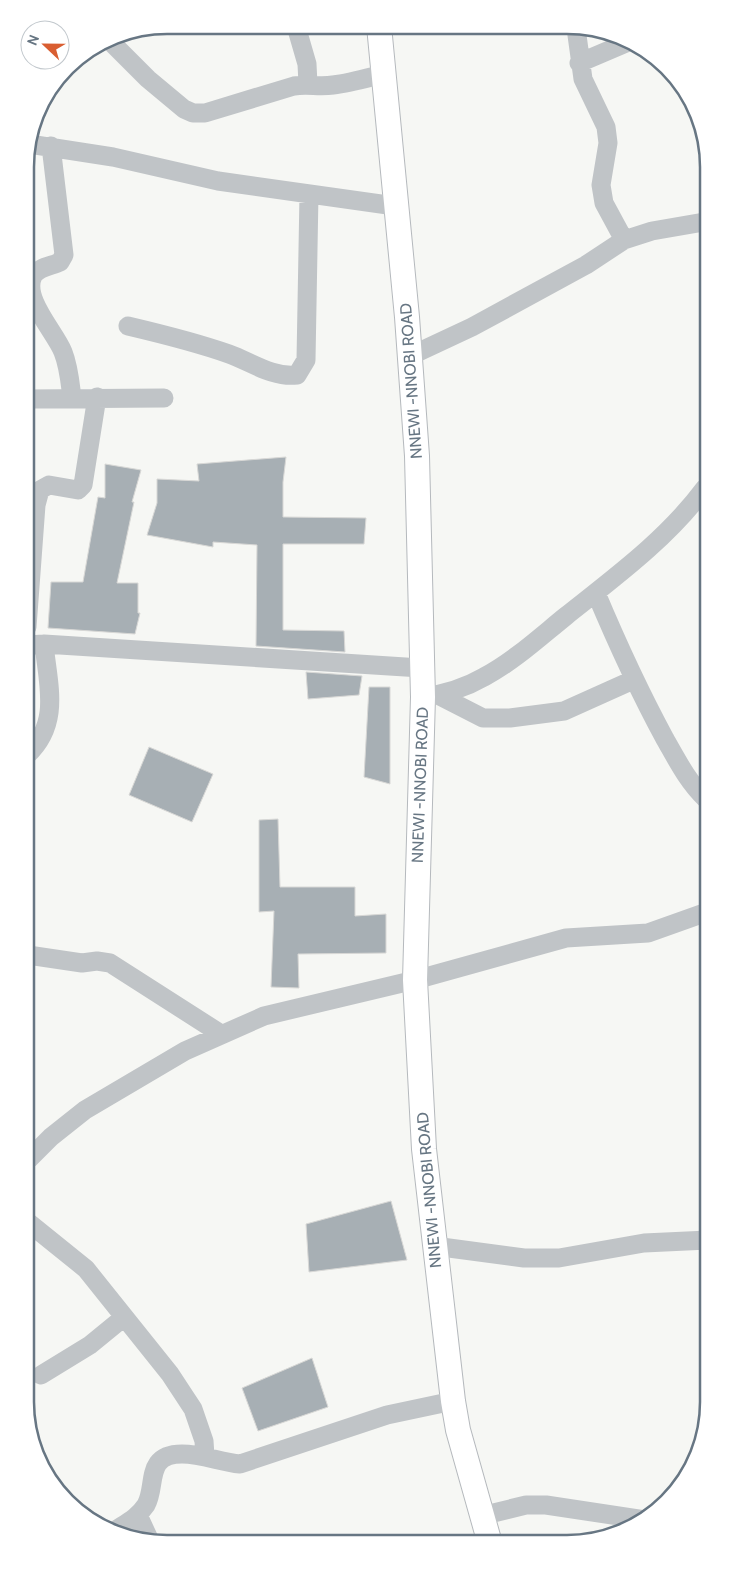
<svg xmlns="http://www.w3.org/2000/svg" width="734" height="1569" viewBox="0 0 734 1569" font-family="Cabin,sans-serif">
<style>
.building{fill:#a7afb4;stroke:#d8d8d6}
.lines{fill:none;stroke-linecap:round;stroke-linejoin:round}
.major-casing{stroke:#b5b9bd;stroke-width:26}
.minor{stroke:#c0c4c7;stroke-width:19}
.major{stroke:#fff;stroke-width:24}
.labels{text-anchor:middle;dominant-baseline:central;stroke-width:5;stroke-linejoin:round;paint-order:stroke}
.street-label{font-size:16px;fill:#677683;stroke:#fff}
.rim{fill:none;stroke:#677683;stroke-width:2.5}
</style>
<rect width="100%" height="100%" fill="#f6f7f4"/>
<path class="building" d="M286,457l-3,25v35l83,1 -2,26h-81v86l61,1 1,21 -89,-6 1,-101 -44,-3v5l-66,-12 10,-32v-24l42,2 -2,-17z
M105,464l36,6 -9,32h2l-17,81h21v30h2l-5,21 -87,-6 3,-46h32l15,-85 7,1z
M306,672l56,4 -3,19 -51,4z
M369,687h21v97l-26,-7z
M149,747l64,27 -21,48 -63,-27z
M278,819l2,68h75v29l31,-2v39l-88,1 1,34 -28,-1 3,-76 -15,1v-92z
M391,1201l16,59 -98,12 -3,-48z
M312,1358l16,49 -70,24 -16,-43z"/>
<g class="lines">
<defs>
<path id="major" d="M379,26l28,291 10,139 6,241 -8,283 9,169 29,252 5,29 31,110"/>
</defs>
<use href="#major" class="major-casing"/>
<path class="minor" d="M296,26l11,38 1,20
M576,28l7,51 23,48 2,16 -7,42 3,18 20,37
M108,39l40,40 36,30 9,4h12l89,-27c13,-2 26,1 39,-1 17,-2 34,-7 50,-11
M579,63l47,-20
M29,144l84,13 105,24 177,25
M51,146l13,109 -4,7c-8,4 -22,5 -27,14 -11,22 22,56 30,76 6,15 7,30 9,46
M128,326c34,8 67,16 101,28 22,8 44,24 68,21l9,-15 3,-166
M410,356l62,-29 114,-62 38,-25 28,-9 52,-9
M26,399l138,-1
M596,593c21,50 43,98 69,146 12,21 23,43 41,60
M27,627l9,-122 4,-15 9,-5 29,5 5,-5 14,-88
M27,645l17,-1 377,24
M438,695l45,23h27l54,-7 69,-31
M423,697c22,-3 42,-9 61,-20 30,-16 56,-40 82,-61 49,-39 101,-77 139,-128
M27,755c34,-32 21,-70 17,-111
M28,955l54,8 15,-2 13,2 111,71
M29,1159l22,-22 34,-27 100,-59 79,-35 151,-36 151,-42 82,-5 59,-21
M29,1223l57,46 84,105 23,35 11,32 1,15
M434,1246l90,12h35l85,-15 64,-3
M41,1375l49,-30 33,-27
M138,1515l12,26
M481,1516l45,-11h20l99,15
M116,1530c12,-8 22,-13 30,-25 11,-19 -2,-51 36,-51 20,0 38,8 58,10l147,-49 66,-14"/>
<use href="#major" class="major"/>
</g>
<g class="labels">
<g class="street-label">
<text transform="translate(411 381) rotate(-94)">NNEWI -NNOBI ROAD</text>
<text transform="translate(420 785) rotate(-88)">NNEWI -NNOBI ROAD</text>
<text transform="translate(429 1190) rotate(-95)">NNEWI -NNOBI ROAD</text>
</g>
</g>
<path d="M0 0H734V1569H0ZM167 34H567A133 133 0 0 1 700 167V1402A133 133 0 0 1 567 1535H167A133 133 0 0 1 34 1402V167A133 133 0 0 1 167 34Z" fill="#fff" fill-rule="evenodd"/>
<path class="rim" d="M167 34H567A133 133 0 0 1 700 167V1402A133 133 0 0 1 567 1535H167A133 133 0 0 1 34 1402V167A133 133 0 0 1 167 34Z"/>
<g transform="translate(45 45) rotate(292)"><circle r="24" fill="#ffffff" stroke="#c2c8cd"/>
<path d="M0-4L9 19L0 12L-9 19Z" fill="#d95e31"/>
<text y="-8" font-size="14" font-weight="bold" text-anchor="middle" fill="#677683">N</text>
</g>
</svg>
